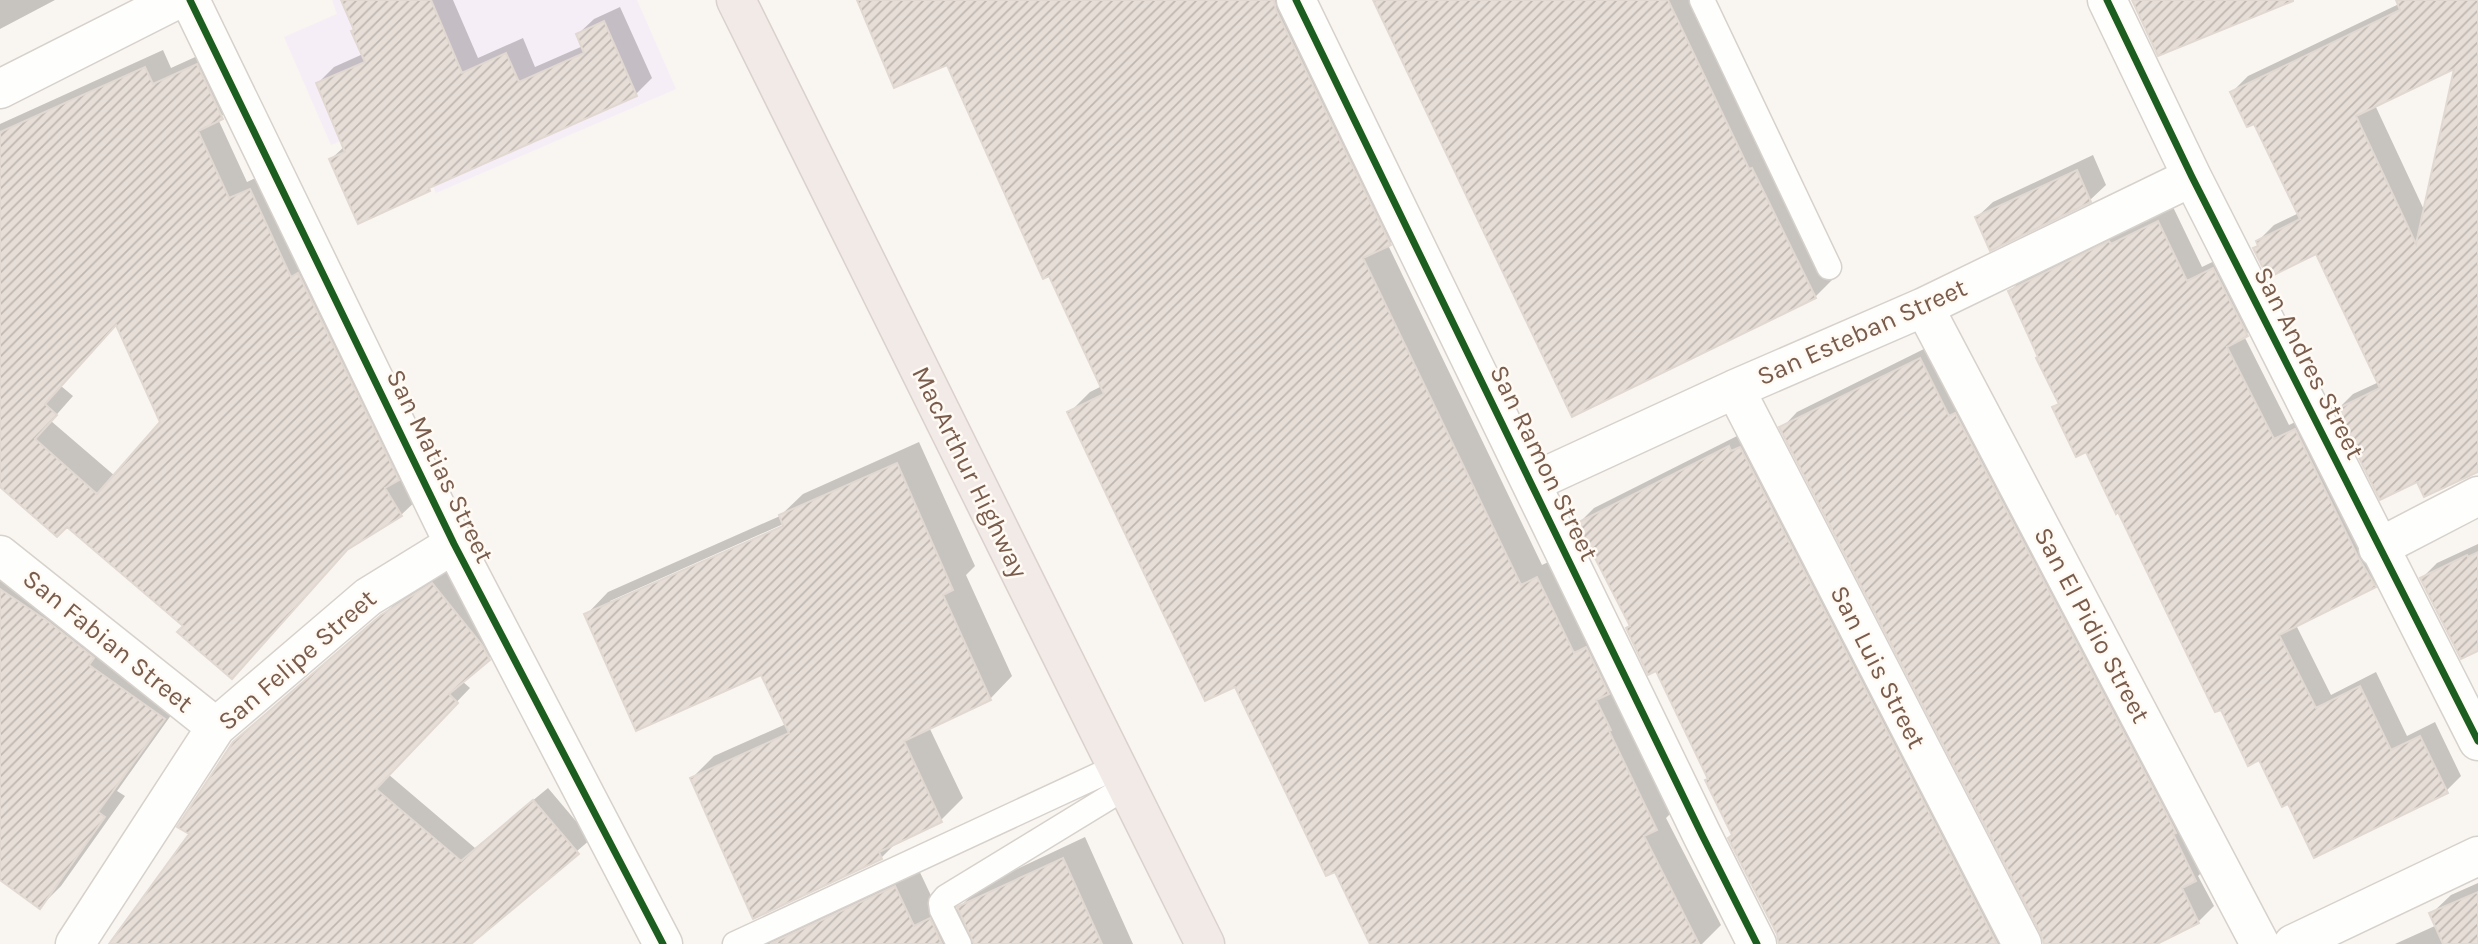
<svg xmlns="http://www.w3.org/2000/svg" width="2478" height="944" viewBox="0 0 2478 944" font-family="Karla,sans-serif">
<style>
.education{fill:#f6eef6}
.shadow{fill:#0003;fill-rule:evenodd}
.building{fill:url(#building-hatch);stroke:#e2d8d2;stroke-width:2;fill-rule:evenodd}
.lines{fill:none;stroke-linecap:round;stroke-linejoin:round}
.lane-casing{stroke:#d7d1cb;stroke-width:27}
.street-casing{stroke:#d7d1cb;stroke-width:41}
.highway-casing{stroke:#dad1cc;stroke-width:41}
.lane{stroke:#fefefd;stroke-width:24}
.street{stroke:#fefefd;stroke-width:38}
.highway{stroke:#f2eae7;stroke-width:38}
.cycleway-casing{stroke:#fffaf3;stroke-width:11}
.cycleway{stroke:#1b5e20;stroke-width:7}
.labels{text-anchor:middle;dominant-baseline:central;stroke-width:5;stroke-linejoin:round;paint-order:stroke}
.street-label{font-size:26px;fill:#7a5c4d;stroke:#fffaf3}
</style>
<defs>
<pattern id="building-hatch" width="6" height="6" patternUnits="userSpaceOnUse" patternTransform="scale(1.75)"><rect width="6" height="6" fill="#e6ded7"/><path d="M-1 1l2-2M0 6l6-6M5 7l2-2" fill="none" stroke="#bfb7b1"/></pattern>
</defs>
<rect width="100%" height="100%" fill="#f9f5f0"/>
<path class="education" d="M332,0h305l39,89 -240,104 -34,-78 -71,30 -47,-108 53,-23z"/>
<path class="shadow" d="M0,0h55l-55,29z
M343,0h110l25,58 45,-20 12,29 48,-21 -5,-12 16,-15 26,-12 32,71 -16,16 -202,90 -5,5 -98,-30 14,-13 -27,-63 16,-16 29,-13z
M859,0h444l108,223 -23,22 154,320 17,-8 118,250 -11,11 55,107 -19,19h-330l-36,-75 -100,-184 -167,-272 21,-21 12,-6 -154,-323z
M1374,0h326l137,275 -22,22z
M2397,0h81v470l-61,9 -80,-69 16,-16 26,-12 -62,-131 -62,-2 4,-5 -1,-3 16,-16 25,-12 -44,-92 -23,-29 16,-16 151,-72zM2456,66l-31,146 -50,-107z
M215,48l25,52 -22,19 29,63 21,-10 151,326 -18,17 -216,110 -118,-100 -67,-40v-361l163,-74 8,18zM117,323l45,99 -47,54 -64,-55 22,-25 -12,-10z
M2093,155l13,30 -16,15 -99,48 -14,-31 16,-15z
M2173,207l29,60 27,-13 33,65 -18,17 45,89 21,-10 79,156 -14,15 -79,39 35,70 45,-23 31,64 28,-14 26,54 -15,15 -157,11 -29,-44 -38,-51 -136,-257 -31,-43 5,-5 -50,-111 15,-15 100,-48 1,3z
M1936,343l274,521 -12,12 16,30 -16,16 -45,22h-108l-2,-11 -261,-505 15,-16z
M1745,432l277,512h-243l-1,-10 -69,-156 -53,-109 -77,-146 15,-15z
M919,442l56,124 -9,9 46,101 -22,23 -61,28 34,71 -22,22 -42,20 -18,18 -189,-80 22,-22 72,-32 -24,-51 -176,-58 22,-23 172,-76 23,-22zM790,521l2,3 -182,81v-4z
M2478,544v105l-56,-71 15,-15z
M0,554l184,143 -67,94 8,5 -64,90 -21,21 -40,-29z
M446,571l49,61 8,13 -41,36 8,7 -82,86 87,74 73,-60 43,51 -122,105h-358l81,-110 42,-91 163,-141z
M1085,837l48,107h-368l14,-14 138,-64 17,36 16,-8 7,16 24,-24z
M2478,883v61h-83l42,-19 -6,-11 20,-19z"/>
<path class="building" d="M341,0h90l31,73 44,-20 13,29 65,-29 -8,-19 28,-13 33,75 -208,92 1,3 -72,33 -29,-65 16,-7 -29,-69 49,-21 -14,-31 3,-1z
M857,0h417l2,10 115,235 -28,13 158,327 16,-8 37,76 12,-6 23,47 -13,6 15,30 -2,1 48,99 -13,6 55,108h-329l-35,-72 -9,4 -91,-189 -30,14 -138,-289 37,-18 -55,-118 -6,3 -96,-214 -53,23z
M1373,0h295l81,169 3,-1 64,130 -244,119z
M2132,0h161v1l-135,55z
M2396,0h82v472l-54,25 -7,-15 -37,18 -45,-90 45,-22 -64,-134 -48,24 -15,-30 5,-2 -2,-5 44,-22 -46,-95 -7,3 -17,-35 170,-82zM2454,69l-38,175 -60,-128z
M197,64l26,55 -25,12 31,67 21,-9 41,88 7,-4 101,207 -14,8 17,28 -55,34 -115,129 -55,-47 6,-6 -116,-99 -10,10 -57,-50v-355l145,-65 8,17zM116,325l44,97 -63,72 -62,-55 22,-24 -12,-11z
M2077,170l14,32 -101,49 -15,-34z
M2158,221l29,60 26,-13 35,68 -21,11 47,92 21,-10 63,128 18,30 -97,48 37,73 44,-22 31,64 29,-14 28,57 -134,65 -26,-54 -6,3 -23,-47 -11,6 -27,-56 -6,2 -97,-200 -2,2 -30,-62 -10,5 -24,-50 7,-3 -23,-46 2,-1 -30,-66 101,-50 2,3z
M1920,358l29,58 6,-3 212,402 9,18 -3,1 23,47 -14,7 17,35 -42,21h-113l-3,-10 -262,-507z
M1729,446l2,5 9,-4 257,497h-218l-2,-10 -49,-96 4,-3 -27,-55 3,-1 -52,-108 -8,4 -22,-47 4,-2 -53,-103z
M897,463l56,127 -10,5 48,105 -87,41 38,81 -63,30 3,7 -129,60 -63,-141 99,-45 -28,-58 -125,56 -52,-117 199,-88 -4,-11z
M2478,552v99l-17,8 -41,-81 47,-23 1,2z
M432,583l50,62 8,15 -41,34 9,9 -82,86 85,72 72,-61 46,54 -108,90h-362l80,-110 -12,-7 56,-85 148,-127z
M0,589l46,31 48,38 -5,7 76,54 -67,93 7,5 -65,92 -40,-29z
M1063,858l39,86h-128l-17,-37z
M895,886l19,40 16,-8 12,26h-172z
M2478,892v52h-35l-14,-31z"/>
<g class="lines">
<defs>
<path id="lane" d="M1702,0l127,267
M735,944l381,-177
M959,944l-17,-34 -1,-7 5,-6 180,-110"/>
<path id="street" d="M190,0l264,544 209,400
M1296,0l406,835 55,109
M2107,0l85,177 286,564
M0,89l176,-89
M1924,307l336,637
M1735,389l287,555
M1531,483l204,-94 189,-82 268,-130
M2378,548l100,-52
M0,555l216,172
M75,944l141,-217 152,-130 86,-53
M2293,944l185,-88"/>
<path id="highway" d="M736,0l469,944"/>
</defs>
<use href="#lane" class="lane-casing"/>
<use href="#street" class="street-casing"/>
<use href="#highway" class="highway-casing"/>
<use href="#lane" class="lane"/>
<use href="#street" class="street"/>
<use href="#highway" class="highway"/>
<defs>
<path id="cycleway" d="M190,0l264,544 209,400
M1296,0l406,835 55,109
M2107,0l85,177 286,564"/>
</defs>
<use href="#cycleway" class="cycleway-casing"/>
<use href="#cycleway" class="cycleway"/>
</g>
<g class="labels">
<g class="street-label">
<text transform="translate(1862 332) rotate(-24)">San Esteban Street</text>
<text transform="translate(2309 363) rotate(63)">San Andres Street</text>
<text transform="translate(1544 463) rotate(64)">San Ramon Street</text>
<text transform="translate(440 466) rotate(64)">San Matias Street</text>
<text transform="translate(970 472) rotate(64)">MacArthur Highway</text>
<text transform="translate(2092 625) rotate(62)">San El Pidio Street</text>
<text transform="translate(108 641) rotate(39)">San Fabian Street</text>
<text transform="translate(297 660) rotate(-41)">San Felipe Street</text>
<text transform="translate(1878 667) rotate(63)">San Luis Street</text>
</g>
</g>
</svg>
